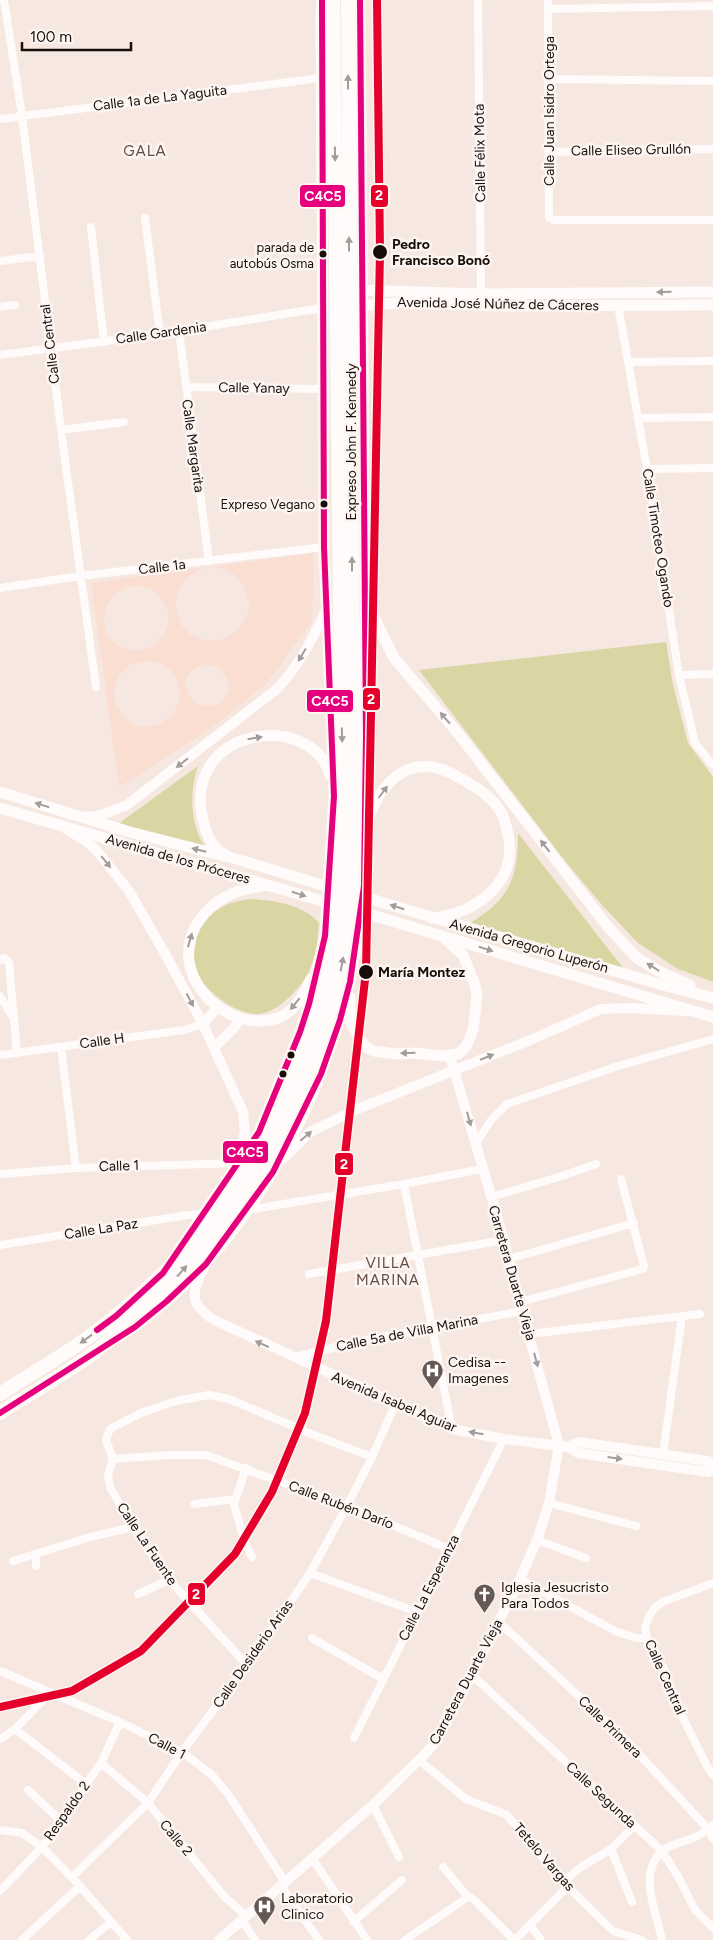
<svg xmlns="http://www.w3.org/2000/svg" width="713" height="1940" viewBox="0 0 713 1940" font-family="Figtree,sans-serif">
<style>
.built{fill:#fbded2;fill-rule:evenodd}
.green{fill:#dad6a3}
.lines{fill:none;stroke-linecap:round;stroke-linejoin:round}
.street{stroke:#fefbfa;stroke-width:8}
.secondary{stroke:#fefbfa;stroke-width:10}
.primary{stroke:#fefbfa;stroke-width:11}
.highway{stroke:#fefbfa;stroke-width:14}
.bus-1-casing{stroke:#fcf5f2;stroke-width:10}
.bus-1{stroke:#e5007d;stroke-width:6}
.metro-1-casing{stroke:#fcf5f2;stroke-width:11}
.metro-1{stroke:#e4002b;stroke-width:8}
.oneway{fill:#a29c9a}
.stop-dot{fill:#180d09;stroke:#fcf5f2;stroke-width:2}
.labels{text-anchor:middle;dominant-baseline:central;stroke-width:5;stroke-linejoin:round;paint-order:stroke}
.bus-label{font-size:13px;fill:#180d09;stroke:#fcf5f2;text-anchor:end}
.street-label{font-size:14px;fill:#180d09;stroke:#fcf5f2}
.stop-label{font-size:14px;font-weight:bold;fill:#180d09;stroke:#fcf5f2;text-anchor:start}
.poi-label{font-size:14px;fill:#180d09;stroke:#fcf5f2;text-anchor:start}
.neighbourhood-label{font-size:15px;letter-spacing:1px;fill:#674c41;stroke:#fcf5f2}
.line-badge{stroke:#fcf5f2;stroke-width:2}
.badge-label{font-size:14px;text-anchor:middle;font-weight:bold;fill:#fff}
</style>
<rect width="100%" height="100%" fill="#f6e7e1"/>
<path class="built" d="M314,553l-2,68 -46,63 -54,44 -93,59 -28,-204zM211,567l13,2 11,6 8,10 6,16 -1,12 -6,12 -14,12 -12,4 -13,-1 -12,-5 -9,-9 -7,-19 2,-13 5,-11 10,-9 11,-6zM139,586l11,3 9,6 7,10 3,10 -1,10 -4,10 -7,8 -8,5 -10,3 -10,-1 -10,-4 -7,-6 -6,-9 -2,-10 1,-11 5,-10 8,-8 10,-5zM150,661l11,3 9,6 7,10 3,11 -1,10 -4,10 -6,8 -9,5 -10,3 -11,-1 -9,-4 -8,-7 -6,-9 -2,-10 1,-11 5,-11 8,-8 11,-4zM206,664l13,3 8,10 2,7 -1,7 -8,12 -15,4 -13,-6 -6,-14v-7l7,-11z"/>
<path class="green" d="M666,642l7,43 15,58 25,34v205l-35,-13 -40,-26 -35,-37 -38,-45 -146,-191z
M198,766c-9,26 -8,58 7,81l-87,-23z
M518,833l109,140 -160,-48c42,-25 51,-45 51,-92z
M249,899c24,1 54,5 70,24 -1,16 -3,33 -10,48 -8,17 -31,42 -51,43 -23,1 -58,-26 -64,-48 -2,-6 1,-16 2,-23 1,-16 13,-30 28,-37 7,-4 17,-5 25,-7z"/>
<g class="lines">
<path class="street" d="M4,0l18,116 39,314 35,257
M478,0l3,298
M548,0l1,217 4,3h160
M548,9l165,-3
M549,79l164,2
M0,119l321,-41
M549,152l164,-3
M145,218l15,116
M91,227l13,115
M0,261l40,-5
M618,305l29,164 32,206 16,68 18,22
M0,307l15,-2
M179,331l30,230
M0,355l160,-21 162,-26
M628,362l85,-1
M186,387l137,2
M638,418l75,-1
M61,430l63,-8
M647,469l66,-1
M0,588l80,-12 244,-29
M679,675l34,-1
M0,960l5,-2 4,5 8,90
M0,996l12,20
M61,1047l15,121
M0,1055l184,-25 19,-6
M476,1143l16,-24 15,-15 111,-38 95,-27
M0,1174l76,-6 163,-5
M404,1184l48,245
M491,1197l68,-20 37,-13
M247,1210l157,-26 78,-15
M0,1245l188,-30 14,-1
M509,1259l125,-36
M309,1274l195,-34
M520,1302l123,-33 1,-3 -23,-87
M529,1334l171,-20
M295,1357l66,-16 161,-30
M663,1454l19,-138
M113,1459l56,-4h37l141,51 102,43
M113,1459l-7,-19 4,-11 31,-16 35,-12 33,-6 20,4 80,34 63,24
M113,1459l-5,16 2,12 23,40 36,53 78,85
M246,1468l-12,36 10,36 8,17
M549,1503l87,23
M194,1504l41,-5
M537,1540l49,18
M13,1561l77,-24 43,-10
M36,1566v-11
M310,1573l107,39
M520,1579l95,52 21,7h11
M713,1583l-48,18 -10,6 -6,10 -4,10 2,11 18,33 15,41 27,54 6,9
M138,1594l31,-14
M499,1622l127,118 82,89 5,10
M312,1638l71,41
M0,1671l120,51 62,30 29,22 17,20 57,88
M472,1675l190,176 17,27 16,32 18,18
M15,1729l71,55
M354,1738l150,-299
M0,1739l15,-10 35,-36
M419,1760l47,39 41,16 56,67 50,49 29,9
M101,1763l47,40 75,92 23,21
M28,1790l32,30
M373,1805l26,52
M0,1830l22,3 20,14 38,39 47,54
M611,1849l21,53
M312,1858l55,82
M443,1867l25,30 4,1 42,42
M72,1877l76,-74 34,-51 65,-87 36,-52 27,-40 37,-67 25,-49 23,-52
M563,1882l18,-15 30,-18 23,-23
M281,1886l38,54
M0,1891l42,-44 59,-84 19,-41
M242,1920l13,20
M353,1922l49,-42
M530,1925l11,15
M22,1940l58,-54
M89,1940l22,-18
M405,1940l63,-43
M515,1940l53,-54
M662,1940c-5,-27 -25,-66 0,-89 9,-8 25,-9 35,-15 6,-3 11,-7 16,-11"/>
<path class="secondary" d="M83,817l15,-1 29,-11 150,-116c21,-22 35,-49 48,-77
M67,830l19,11 12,11 31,39 35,61 39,72 40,88 2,19 -6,29
M203,1024l15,-17
M214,1048l19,-19 8,-11
M283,1159l27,-27 45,-22 173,-69 73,-32 30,-1 54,3
M205,1265c-11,27 -20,35 9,55l238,109 52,10 64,8 10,6 130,19 5,-3
M568,1447l11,-5 129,19 5,4
M219,1940l154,-135 54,-53 9,-11 36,-66 48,-96 17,-39 12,-37 10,-58 -37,-134 -18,-71 -54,-184"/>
<path class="primary" d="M360,0l6,736 -2,86
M356,290l125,4 232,-2
M356,306l54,-4 91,4 212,-1
M369,598l4,17 21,43 63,74 151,195 28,30 22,14 32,14
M0,792l130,40 110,28 95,29
M0,808l333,96
M225,854c-13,-5 -19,-21 -22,-34 -22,-94 109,-110 127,-45
M262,886c-24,3 -46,12 -61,32 -40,52 24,120 79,99 15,-6 25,-24 31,-38
M357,895l302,89 54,14
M355,910l358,107
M350,997v24l9,17 7,9 8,4 22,3 20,-1 26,3 16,-2 8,-7 7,-17 4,-33 -2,-12 -12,-30 -18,-16
M178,1251l81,-119 41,-100 9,-28 16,-68 9,-140 -10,-249 -3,-532 1,-15
M117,1338c129,-80 217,-249 240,-396 3,-20 7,-40 7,-60 0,-15 -2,-32 0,-47 10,-49 45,-88 94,-58 16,9 34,19 43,35 4,7 5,15 7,22 11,49 -34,81 -77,84"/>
<path class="highway" d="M0,1394c39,-25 80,-48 116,-78 66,-55 123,-121 162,-198 16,-33 27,-68 37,-103 10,-35 20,-71 24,-107 4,-38 3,-76 3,-114l-9,-794
M0,1413c31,-20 65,-39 95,-61 12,-9 23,-21 35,-31 30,-27 60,-55 85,-87 67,-85 113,-187 131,-293 10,-57 10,-116 9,-173 0,-52 1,-104 -3,-155l-4,-613"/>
<defs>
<path id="bus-1" d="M97,1330l19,-14 47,-43 96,-141 41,-100 9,-28 16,-68 9,-140 -10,-249 -2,-547
M0,1413l135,-86 32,-26 39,-37 67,-92 48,-98 19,-54 10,-38 14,-96 2,-150 -6,-736"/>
</defs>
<use href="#bus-1" class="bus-1-casing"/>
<use href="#bus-1" class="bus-1"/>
<defs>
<path id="metro-1" d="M0,1707l72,-16 69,-40 94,-97 37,-62 33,-79 21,-92 40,-350 14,-720 -3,-251"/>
</defs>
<use href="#metro-1" class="metro-1-casing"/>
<use href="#metro-1" class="metro-1"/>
</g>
<defs><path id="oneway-solid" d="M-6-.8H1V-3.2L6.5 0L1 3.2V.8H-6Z" transform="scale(1.25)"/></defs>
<g class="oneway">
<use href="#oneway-solid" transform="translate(348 82) rotate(-90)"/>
<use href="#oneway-solid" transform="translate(335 154) rotate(89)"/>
<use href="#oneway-solid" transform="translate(349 244) rotate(-90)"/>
<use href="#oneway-solid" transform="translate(664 292) rotate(179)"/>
<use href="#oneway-solid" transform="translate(352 564) rotate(-90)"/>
<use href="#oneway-solid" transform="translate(302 655) rotate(121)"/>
<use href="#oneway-solid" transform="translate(445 718) rotate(-131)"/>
<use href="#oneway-solid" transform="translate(342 735) rotate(89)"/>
<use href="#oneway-solid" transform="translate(255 738) rotate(-9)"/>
<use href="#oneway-solid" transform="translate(182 763) rotate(142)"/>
<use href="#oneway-solid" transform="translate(383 792) rotate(-53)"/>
<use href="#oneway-solid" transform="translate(42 805) rotate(-163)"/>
<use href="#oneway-solid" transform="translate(545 846) rotate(-128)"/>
<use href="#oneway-solid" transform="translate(199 850) rotate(-166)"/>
<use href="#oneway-solid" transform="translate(106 862) rotate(51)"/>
<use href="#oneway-solid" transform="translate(299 894) rotate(17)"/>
<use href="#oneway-solid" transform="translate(397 907) rotate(-163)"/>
<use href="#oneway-solid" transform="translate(190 940) rotate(-74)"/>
<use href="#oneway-solid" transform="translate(486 949) rotate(17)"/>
<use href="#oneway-solid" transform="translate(342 964) rotate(-79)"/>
<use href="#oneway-solid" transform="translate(653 967) rotate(-148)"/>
<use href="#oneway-solid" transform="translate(190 1000) rotate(62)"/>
<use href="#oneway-solid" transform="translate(295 1004) rotate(129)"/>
<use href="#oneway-solid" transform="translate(408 1053) rotate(178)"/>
<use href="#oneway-solid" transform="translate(487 1057) rotate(-22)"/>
<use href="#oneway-solid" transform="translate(469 1119) rotate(74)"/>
<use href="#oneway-solid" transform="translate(306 1136) rotate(-40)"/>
<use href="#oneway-solid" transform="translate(182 1271) rotate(-48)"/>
<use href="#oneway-solid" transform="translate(86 1339) rotate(144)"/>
<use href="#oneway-solid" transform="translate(262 1344) rotate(-156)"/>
<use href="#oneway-solid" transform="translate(536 1360) rotate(75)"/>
<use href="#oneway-solid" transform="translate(476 1433) rotate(-170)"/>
<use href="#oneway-solid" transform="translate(615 1458) rotate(8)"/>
</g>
<defs>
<symbol id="hospital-pin" viewBox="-11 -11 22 30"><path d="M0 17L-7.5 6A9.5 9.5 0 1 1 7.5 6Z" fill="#665955" stroke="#fcf5f2"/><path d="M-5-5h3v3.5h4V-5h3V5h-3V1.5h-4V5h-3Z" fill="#fff"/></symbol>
<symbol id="church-pin" viewBox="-11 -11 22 30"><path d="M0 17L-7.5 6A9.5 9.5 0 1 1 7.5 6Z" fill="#665955" stroke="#fcf5f2"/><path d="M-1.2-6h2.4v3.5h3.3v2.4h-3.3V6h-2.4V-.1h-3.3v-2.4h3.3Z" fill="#fff"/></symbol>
</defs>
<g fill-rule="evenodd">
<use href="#hospital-pin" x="420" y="1358" width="25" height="34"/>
<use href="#church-pin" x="472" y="1582" width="25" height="34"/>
<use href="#hospital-pin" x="252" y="1894" width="25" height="34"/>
</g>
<g class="stop-dot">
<circle cx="380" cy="252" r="8"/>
<circle cx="323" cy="254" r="4.5"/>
<circle cx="324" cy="504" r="4.5"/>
<circle cx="366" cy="972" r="8"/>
<circle cx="291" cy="1055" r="4.5"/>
<circle cx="283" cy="1074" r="4.5"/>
</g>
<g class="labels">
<g class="bus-label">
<text x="314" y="247">parada de<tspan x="314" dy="16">autobús Osma</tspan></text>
<text x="315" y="504">Expreso Vegano</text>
</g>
<g class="street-label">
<text transform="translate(160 98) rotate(-7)">Calle 1a de La Yaguita</text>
<text transform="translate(549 111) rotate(-90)">Calle Juan Isidro Ortega</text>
<text transform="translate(631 150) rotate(-1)">Calle Eliseo Grullón</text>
<text transform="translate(480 153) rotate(-91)">Calle Félix Mota</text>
<text transform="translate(498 304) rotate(1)">Avenida José Núñez de Cáceres</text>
<text transform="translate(161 333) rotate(-8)">Calle Gardenia</text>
<text transform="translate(50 344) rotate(-97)">Calle Central</text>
<text transform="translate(254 388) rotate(1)">Calle Yanay</text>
<text transform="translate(351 442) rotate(-90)">Expreso John F. Kennedy</text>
<text transform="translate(193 446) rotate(82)">Calle Margarita</text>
<text transform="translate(658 538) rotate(81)">Calle Timoteo Ogando</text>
<text transform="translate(162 567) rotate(-7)">Calle 1a</text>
<text transform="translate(178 859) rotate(16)">Avenida de los Próceres</text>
<text transform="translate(529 946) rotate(16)">Avenida Gregorio Luperón</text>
<text transform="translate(102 1041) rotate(-8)">Calle H</text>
<text transform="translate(119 1166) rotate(-2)">Calle 1</text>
<text transform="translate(101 1229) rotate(-9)">Calle La Paz</text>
<text transform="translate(512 1273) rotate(74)">Carretera Duarte Vieja</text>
<text transform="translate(407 1333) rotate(-11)">Calle 5a de Villa Marina</text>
<text transform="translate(394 1402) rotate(23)">Avenida Isabel Aguiar</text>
<text transform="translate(341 1505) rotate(21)">Calle Rubén Darío</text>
<text transform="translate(147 1544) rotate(56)">Calle La Fuente</text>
<text transform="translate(429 1588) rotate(-63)">Calle La Esperanza</text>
<text transform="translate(253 1654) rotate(-55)">Calle Desiderio Arias</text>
<text transform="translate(665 1677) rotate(66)">Calle Central</text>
<text transform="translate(466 1682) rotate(-62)">Carretera Duarte Vieja</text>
<text transform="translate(610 1727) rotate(44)">Calle Primera</text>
<text transform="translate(167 1746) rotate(28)">Calle 1</text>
<text transform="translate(601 1795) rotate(43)">Calle Segunda</text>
<text transform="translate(67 1811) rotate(-55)">Respaldo 2</text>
<text transform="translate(176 1838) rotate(50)">Calle 2</text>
<text transform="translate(544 1857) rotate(49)">Tetelo Vargas</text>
</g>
<g class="stop-label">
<text x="392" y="244">Pedro<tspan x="392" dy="16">Francisco Bonó</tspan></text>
<text x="378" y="972">María Montez</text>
</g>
<g class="poi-label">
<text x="448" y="1362">Cedisa --<tspan x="448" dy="16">Imagenes</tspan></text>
<text x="501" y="1587">Iglesia Jesucristo<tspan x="501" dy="16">Para Todos</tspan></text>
<text x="281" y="1898">Laboratorio<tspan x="281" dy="16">Clinico</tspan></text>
</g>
<g class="neighbourhood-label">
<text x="145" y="151">GALA</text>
<text x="388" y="1263">VILLA<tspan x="388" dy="17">MARINA</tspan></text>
</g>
</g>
<g class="line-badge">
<rect x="370" y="184" width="19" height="24" rx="5" fill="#e4002b"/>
<rect x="299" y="184" width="47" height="24" rx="5" fill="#e5007d"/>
<rect x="362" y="687" width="19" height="24" rx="5" fill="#e4002b"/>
<rect x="306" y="689" width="48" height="24" rx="5" fill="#e5007d"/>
<rect x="222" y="1140" width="47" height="24" rx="5" fill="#e5007d"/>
<rect x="334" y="1152" width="20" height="24" rx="5" fill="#e4002b"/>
<rect x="187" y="1582" width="19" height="24" rx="5" fill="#e4002b"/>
</g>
<g class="badge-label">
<text x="379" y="200">2</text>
<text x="323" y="201">C4C5</text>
<text x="371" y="704">2</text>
<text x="330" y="706">C4C5</text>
<text x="245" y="1157">C4C5</text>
<text x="344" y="1169">2</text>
<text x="196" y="1599">2</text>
</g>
<path d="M22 42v8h109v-8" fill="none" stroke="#180d09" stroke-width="2.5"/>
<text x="30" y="42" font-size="15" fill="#180d09" stroke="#fcf5f2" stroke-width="4" paint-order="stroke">100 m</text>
</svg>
